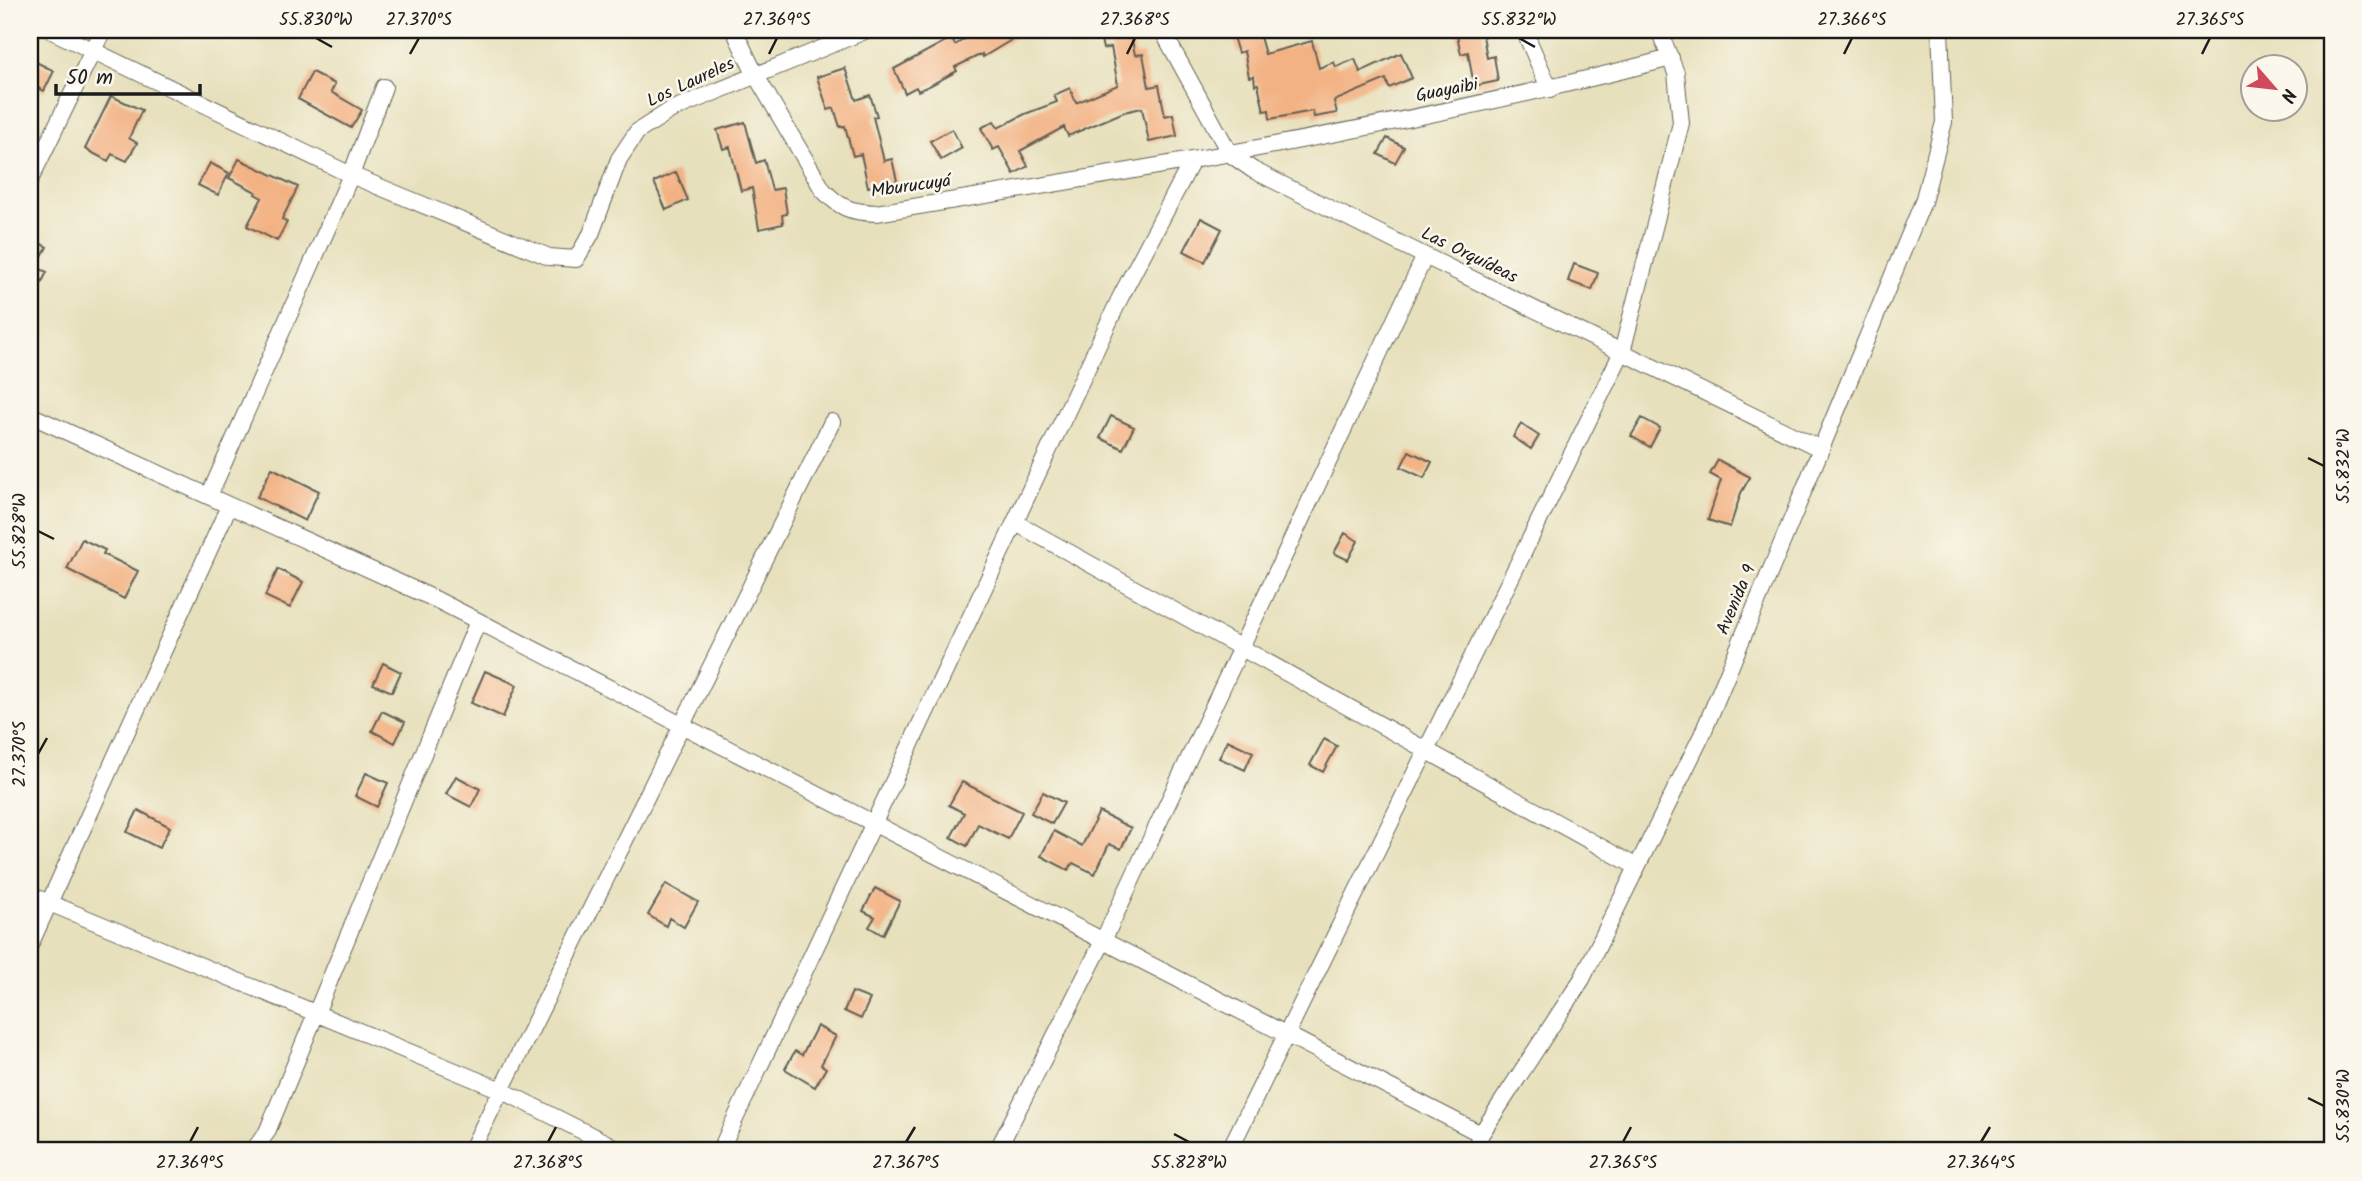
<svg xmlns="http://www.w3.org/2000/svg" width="2362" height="1181" viewBox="0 0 2362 1181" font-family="Kalam,sans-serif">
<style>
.building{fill:#f3b284}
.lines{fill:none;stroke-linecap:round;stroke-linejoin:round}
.street-casing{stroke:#636154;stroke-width:18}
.street{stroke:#fff;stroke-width:16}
.ticks{fill:none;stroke:#1c1c1c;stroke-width:2.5}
.labels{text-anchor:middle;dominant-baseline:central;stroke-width:5;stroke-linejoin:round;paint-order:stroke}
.street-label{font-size:18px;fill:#1c1c1c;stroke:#fbf7ec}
.neatline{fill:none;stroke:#1c1c1c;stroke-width:2.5}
.ticks-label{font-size:18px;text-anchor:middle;fill:#1c1c1c}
</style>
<rect width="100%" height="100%" fill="#fbf7ec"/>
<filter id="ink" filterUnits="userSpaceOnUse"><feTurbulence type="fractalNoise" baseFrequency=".0143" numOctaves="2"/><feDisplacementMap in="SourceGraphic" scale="14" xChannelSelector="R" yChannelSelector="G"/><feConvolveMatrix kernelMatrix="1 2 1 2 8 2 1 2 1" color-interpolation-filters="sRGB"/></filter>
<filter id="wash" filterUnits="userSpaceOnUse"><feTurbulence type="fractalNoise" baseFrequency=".00686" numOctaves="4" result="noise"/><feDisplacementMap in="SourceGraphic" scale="28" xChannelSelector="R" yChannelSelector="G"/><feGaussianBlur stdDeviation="1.57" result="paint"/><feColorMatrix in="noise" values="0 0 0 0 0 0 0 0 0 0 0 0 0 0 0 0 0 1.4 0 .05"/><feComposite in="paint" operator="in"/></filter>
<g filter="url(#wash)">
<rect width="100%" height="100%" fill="#e7e0bc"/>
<g id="blocks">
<path class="building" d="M979,30h49l-45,27 -1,-3 -27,13 2,4 -26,14 -13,6 -2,-4 -11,6 -11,-24 57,-31 4,7z
M1099,30h31l5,25 8,-1 6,33 10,-2 6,31 8,-2 4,22 -28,6 -7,-34 -18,4 -56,24 -4,-9 -44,24 8,15 -14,8 -15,-27 -6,3 -12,-22 13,-7 4,7 27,-14 32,-12 -3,-7 16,-7 6,15 42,-18 -7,-38 -8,2z
M1231,30h27l7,24 47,-13 7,27 15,-6 2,5 19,-8 5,13 41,-19 11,25 -23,10 -3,-9 -52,22 3,12 -23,4 -1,-6 -43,8 -1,-9 -5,1 -6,-27 -3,1 -1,-9 -5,1 -5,-26 -6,2z
M1456,30h26l5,28 7,-2 4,25 -24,5 -6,-34 -7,2z
M30,59l24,12 -10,20 -14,-7z
M845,68l11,32 14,-5 7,21 -4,1 11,44 8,-2 5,22 -29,6 -7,-33 -8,2 -8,-30 -5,1 -6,-19 -6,2 -11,-33z
M312,72l23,12 -4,8 31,18 -11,18 -53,-29z
M111,96l31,14 -13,28 8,5 -10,18 -15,-7 -4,7 -23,-12z
M745,122l11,41 8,-3 8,30 11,-2 4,26 -5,1 1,9 -24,5 -7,-41 -11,3 -11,-44 -7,2 -6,-19z
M952,129l10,19 -21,12 -11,-19z
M1387,138l17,9 -9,16 -17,-9z
M239,159l59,28 -16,32 5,3 -10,19 -30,-15 15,-28 -7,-4 1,-2 -27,-14z
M210,163l19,10 -11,22 -20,-10z
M676,172l12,28 -22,10 -12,-28z
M1201,218l21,11 -17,33 -21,-11z
M30,238l17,9 -11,20 11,5 -17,34z
M1574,264l24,9 -6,17 -24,-9z
M1111,416l23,11 -11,22 -23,-11z
M1642,418l18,10 -10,19 -19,-11z
M1521,424l18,12 -8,13 -18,-12z
M1409,451l23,11 -8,16 -23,-11z
M1718,460l32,17 -9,16 -11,34 -22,-7 13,-40 -11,-6z
M272,468l47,23 -14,30 -48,-24z
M1345,533l13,8 -10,19 -14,-7z
M82,539l23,11 -2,4 35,17 -14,28 -57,-30z
M278,569l25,13 -13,26 -25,-12z
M383,663l18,9 -9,20 -19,-8z
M485,671l32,14 -14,32 -32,-14z
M382,711l23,11 -10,21 -23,-12z
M1324,739l13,7 -14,26 -13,-7z
M1227,740l26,12 -8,18 -26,-12z
M366,773l22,10 -11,24 -22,-11z
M456,776l24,13 -9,18 -25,-13z
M962,782l60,30 -14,27 -30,-15 -11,22 -16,-9 13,-24 -15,-8z
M1043,792l21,11 -12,21 -21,-11z
M138,810l32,17 -11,21 -32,-16z
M1099,812l32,16 -10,21 -12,-5 -14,30 -22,-11 -5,7 -27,-14 13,-25 28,15z
M666,884l32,18 -14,25 -15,-9 -3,8 -18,-11z
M875,888l25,13 -17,34 -14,-8 6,-10 -12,-6z
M852,992l18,7 -9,20 -17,-8z
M817,1026l19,10 -15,29 5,3 -11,19 -30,-18 10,-18 7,4z"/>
</g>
</g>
<g filter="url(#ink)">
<use href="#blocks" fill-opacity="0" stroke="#636154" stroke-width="2"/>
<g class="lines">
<defs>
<path id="street" d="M50,30l301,145 198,82 27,2 15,-25 28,-75 18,-27 34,-22 196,-80
M734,30l21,44 68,116c17,18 27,22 53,23 266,-43 533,-87 795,-155
M1162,30l68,124 23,16 172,86 396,193
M1524,30l26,60
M30,180l73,-150
M30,415l407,185 1044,534
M209,496l142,-321 33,-88
M1016,523l621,344
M30,895l471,195 121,61
M30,945l199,-439
M253,1151l14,-19 211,-511
M471,1151l361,-729
M720,1151l401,-855 71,-135
M997,1151l106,-210 322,-685
M1229,1151l393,-799 59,-229 -5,-50 -17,-43
M1474,1151l7,-17 101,-155 55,-112 65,-132 119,-286 102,-247 21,-80 -4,-92"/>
</defs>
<use href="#street" class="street-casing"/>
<use href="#street" class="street"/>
</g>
</g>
<path class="ticks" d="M316,38l16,9M1519,38l16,9M410,54l9,-16M769,54l8,-16M1127,54l8,-16M1844,54l8,-16M2202,54l8,-16M2308,458l16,8M38,531l16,8M38,754l9,-16M2308,1098l16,8M1174,1134l15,8M190,1142l8,-15M548,1142l8,-15M906,1142l9,-15M1623,1142l8,-15M1981,1142l9,-15"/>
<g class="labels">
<g class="street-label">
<text transform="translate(691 83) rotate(-25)">Los Laureles</text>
<text transform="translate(1447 91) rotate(-11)">Guayaibi</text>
<text transform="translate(911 187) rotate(-8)">Mburucuyá</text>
<text transform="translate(1469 256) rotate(26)">Las Orquídeas</text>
<text transform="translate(1737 600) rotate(-67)">Avenida 9</text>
</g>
</g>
<rect width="2362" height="1181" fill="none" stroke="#fbf7ec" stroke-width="77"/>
<g transform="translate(2274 88) rotate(118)"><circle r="33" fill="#fbf7ec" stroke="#a29f99" stroke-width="2"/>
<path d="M0-5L12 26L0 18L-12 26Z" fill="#d1495b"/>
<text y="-10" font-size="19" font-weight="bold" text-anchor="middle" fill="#1c1c1c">N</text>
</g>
<path d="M56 84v10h144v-10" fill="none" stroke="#1c1c1c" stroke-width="3.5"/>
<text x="66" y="84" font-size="21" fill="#1c1c1c" stroke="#fbf7ec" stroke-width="5" paint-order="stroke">50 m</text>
<rect x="38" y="38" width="2286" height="1104" class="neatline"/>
<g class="ticks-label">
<text x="316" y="25">55.830°W</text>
<text x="419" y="25">27.370°S</text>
<text x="777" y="25">27.369°S</text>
<text x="1135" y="25">27.368°S</text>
<text x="1519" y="25">55.832°W</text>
<text x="1852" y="25">27.366°S</text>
<text x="2210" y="25">27.365°S</text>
<text transform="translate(2343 466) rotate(-90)" y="6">55.832°W</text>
<text transform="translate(19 531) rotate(-90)" y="6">55.828°W</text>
<text transform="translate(19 754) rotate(-90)" y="6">27.370°S</text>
<text transform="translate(2343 1106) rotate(-90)" y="6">55.830°W</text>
<text x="190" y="1168">27.369°S</text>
<text x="548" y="1168">27.368°S</text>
<text x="906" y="1168">27.367°S</text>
<text x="1189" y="1168">55.828°W</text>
<text x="1623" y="1168">27.365°S</text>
<text x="1981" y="1168">27.364°S</text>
</g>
</svg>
